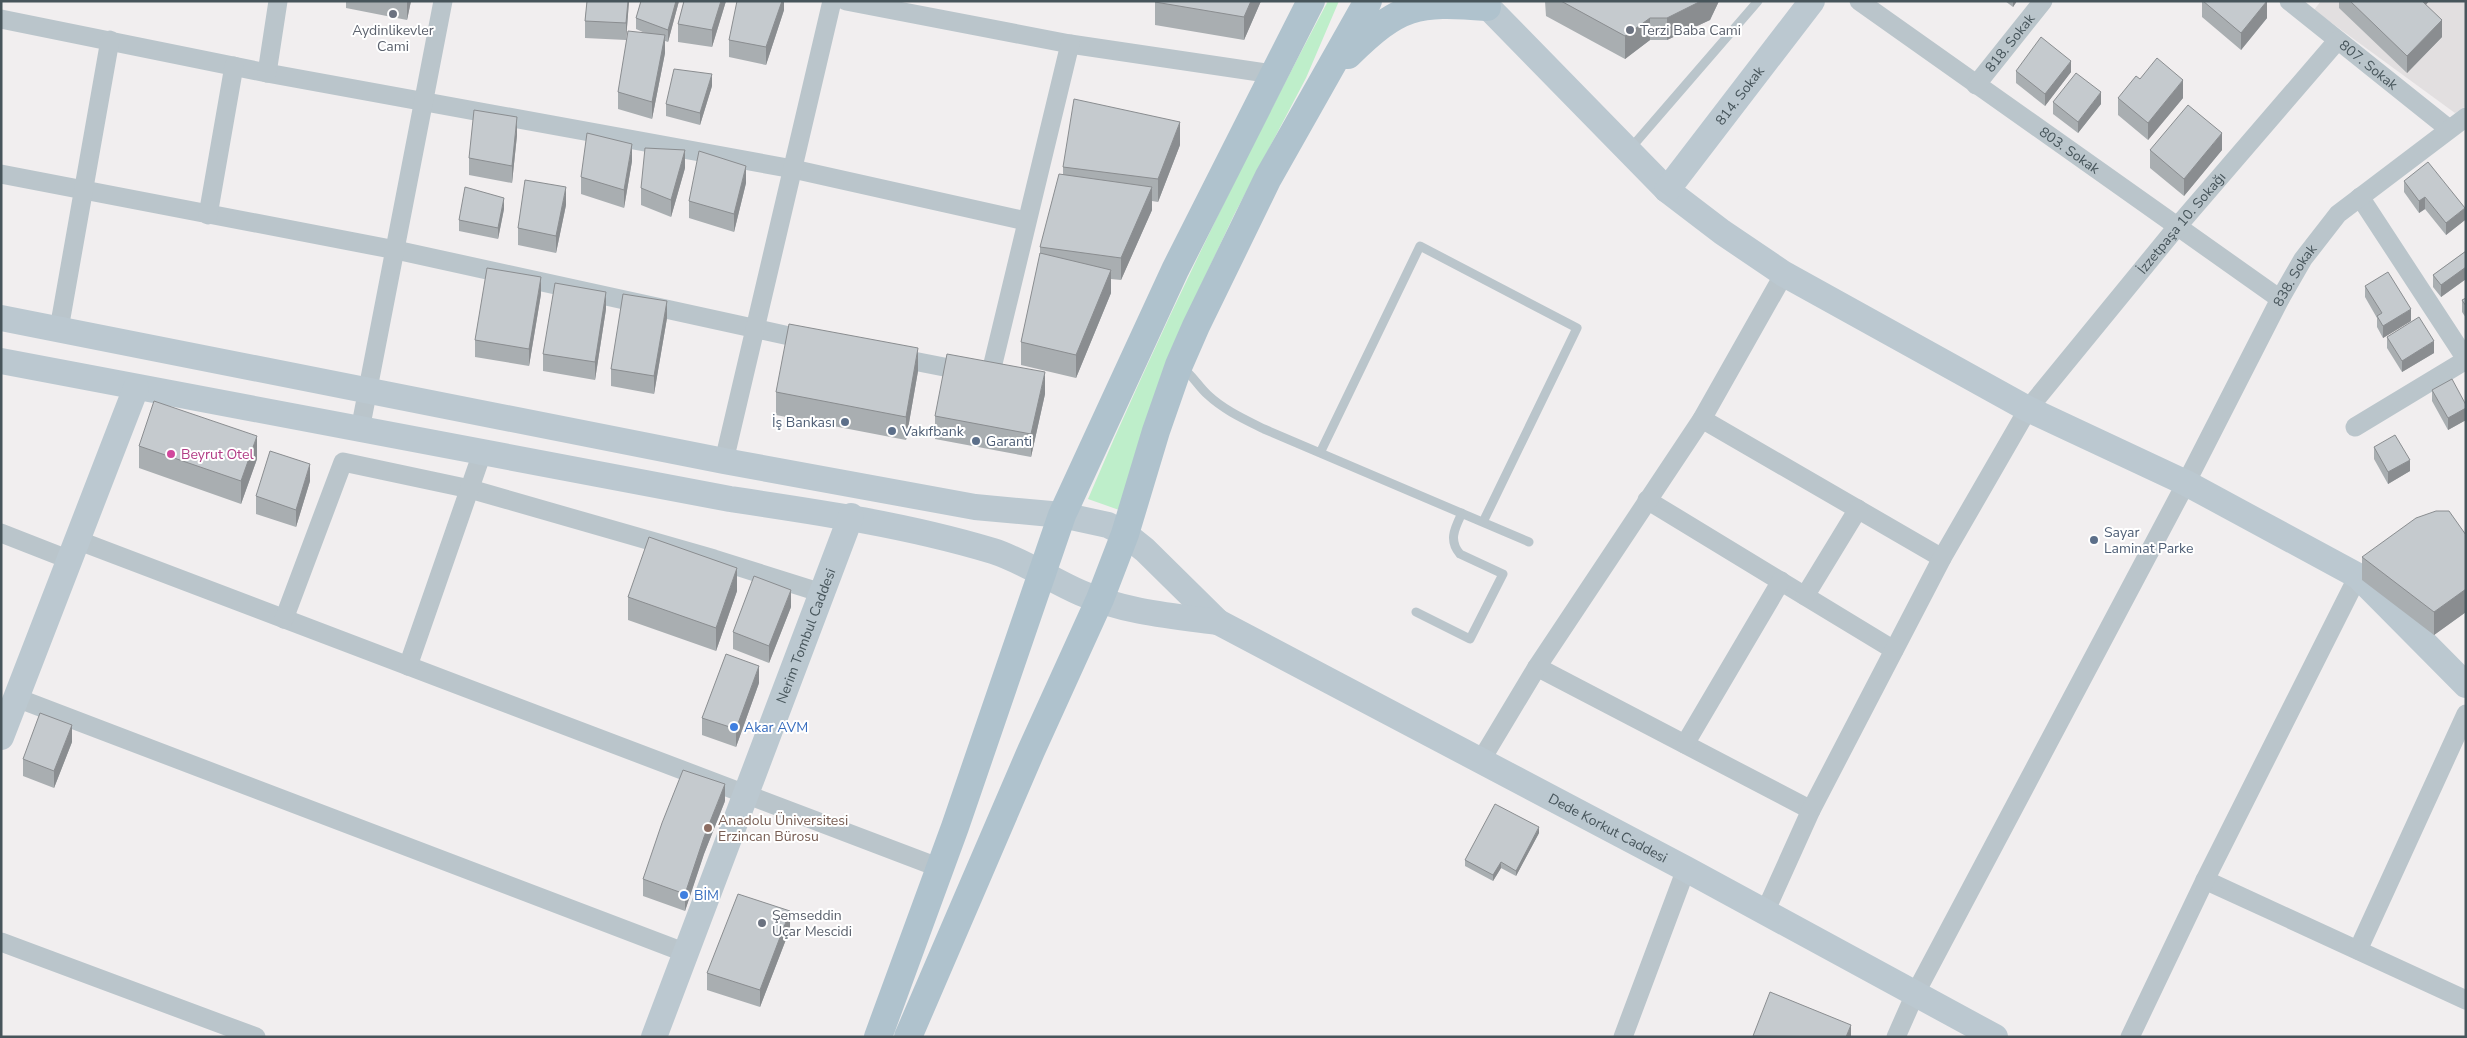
<svg xmlns="http://www.w3.org/2000/svg" width="2467" height="1038" viewBox="0 0 2467 1038" font-family="'Nunito Sans',sans-serif">
<style>
.education{fill:#e2dfe0}
.green{fill:#beeeca}
.lines{fill:none;stroke-linecap:round;stroke-linejoin:round}
.lane{stroke:#bac5cb;stroke-width:9}
.street{stroke:#bac5cb;stroke-width:19}
.secondary{stroke:#bbc8d0;stroke-width:26}
.primary{stroke:#afc2cd;stroke-width:28}
.wall{fill:#a9aeb1}
.shaded-wall{fill:#8a8d90}
.building{fill:#c5cace;stroke:#8a8d90}
.worship-dot{fill:#6b7280;stroke:#fff;stroke-width:2}
.service-dot{fill:#5c6f8a;stroke:#fff;stroke-width:2}
.hotel-dot{fill:#d1479c;stroke:#fff;stroke-width:2}
.shop-dot{fill:#3f7fe0;stroke:#fff;stroke-width:2}
.education-dot{fill:#8d6e63;stroke:#fff;stroke-width:2}
.labels{text-anchor:middle;dominant-baseline:central;stroke-width:4;stroke-linejoin:round;paint-order:stroke}
.worship-label{font-size:14px;fill:#5b616d;stroke:#fff;text-anchor:start}
.street-label{font-size:14px;fill:#47555b;stroke:#fff}
.service-label{font-size:14px;fill:#4e5e75;stroke:#fff;text-anchor:start}
.hotel-label{font-size:14px;fill:#b23c85;stroke:#fff;text-anchor:start}
.shop-label{font-size:14px;fill:#366cbe;stroke:#fff;text-anchor:start}
.education-label{font-size:14px;fill:#785e54;stroke:#fff;text-anchor:start}
</style>
<rect width="100%" height="100%" fill="#f1eeef"/>
<path class="education" d="M2321,1h145v105l-11,7 -141,-103z"/>
<path class="green" d="M1328,1h11l-33,77 -72,137 -40,85 -72,211 -34,-12c72,-169 153,-335 240,-498z"/>
<g class="lines">
<path class="lane" d="M1630,149l128,-148
M1181,367c11,7 17,19 27,28 16,15 36,24 56,34l265,113
M1320,453l100,-207 157,82 -94,194
M1416,612l54,27 33,-65 -43,-20c-12,-14 -5,-26 2,-41"/>
<g class="street">
<path d="M846,1l224,43 203,30"/>
<path id="s1" d="M1859,1l421,298"/>
<path id="s2" d="M2289,1l160,128"/>
<path d="M1,19l266,54 526,96 233,52"/>
<path d="M267,73l11,-72"/>
<path id="s3" d="M1976,85l67,-84"/>
<path d="M1,174l395,76 416,91"/>
<path d="M2360,197l106,162"/>
<path d="M208,215l26,-149"/>
<path d="M59,329l51,-289"/>
<path d="M893,357l97,19 80,-332"/>
<path d="M1702,419l240,139"/>
<path d="M2355,427l111,-67"/>
<path d="M360,430l83,-429"/>
<path d="M724,461l108,-460"/>
<path d="M1647,500l247,150"/>
<path d="M1,533l69,27"/>
<path d="M77,540l863,328"/>
<path d="M1805,596l53,-87"/>
<path d="M284,619l59,-157 127,27 244,70 108,34"/>
<path d="M408,666l74,-213"/>
<path d="M1537,667l274,143"/>
<path d="M17,698l669,255"/>
<path d="M1685,744l96,-163"/>
<path d="M1480,762l57,-95 165,-248 82,-145"/>
<path d="M2205,880l261,120"/>
<path id="s4" d="M1765,912l46,-102 131,-252 86,-149 148,-181 161,-187"/>
<path d="M1,942l255,95"/>
<path d="M2358,950l108,-236"/>
<path d="M1623,1037l63,-168"/>
<path id="s5" d="M1896,1037l19,-43 271,-511 94,-184 23,-40 35,-45 128,-97"/>
<path d="M2130,1037l75,-157 153,-304"/>
</g>
<g class="secondary">
<path d="M1482,1l185,189 55,42 62,42 244,135 158,74 172,93 108,109"/>
<path id="s6" d="M1667,190l145,-189"/>
<path id="s7" d="M1,318l723,143 251,46 87,8 46,10 17,9 20,16 73,72 468,247 309,168"/>
<path d="M1,361l729,138c88,13 177,26 263,52 31,10 58,29 88,42 43,19 91,23 137,29"/>
<path d="M1,737l135,-349"/>
<path id="s8" d="M654,1037l197,-521"/>
</g>
<path class="primary" d="M1348,55c51,-50 68,-54 139,-48
M878,1037l77,-210 107,-312 113,-245 136,-269
M908,1037l123,-286 69,-152 25,-65 31,-103 23,-66 17,-39 72,-148 100,-177"/>
</g>
<path class="wall" d="M346,1h65l-4,19 -61,-12z
M587,1h42l-3,39 -41,-2v-17z
M641,1h38l-11,41 -3,-1v12l-13,66 -34,-10v-17l27,-59 -9,-4v-11z
M684,1h42l-14,46 -34,-5v-18z
M784,1v9l-18,55 -37,-8v-17z
M1155,1h106l-17,39 -89,-15z
M1545,1h174l-9,19 -43,20h-17l-25,19 -79,-43z
M2005,1h12l-4,6z
M2202,1h65v17l-26,32 -39,-33z
M2339,1h90l-3,4 16,32 -35,36 -68,-65z
M2016,71l55,1 -26,34 -29,-23z
M2140,79l43,19 -35,42 -30,-25v-17z
M712,86l-12,39 -34,-9v-12z
M2053,102l48,2 -23,29 -25,-19z
M517,135l-5,48 -43,-8v-17z
M1180,145l-22,57 -6,-1v9l-31,70 -10,-1v14l-35,85 -55,-13v-23l19,-86v-9l23,-73v-7z
M2150,150h72l-38,46 -34,-28z
M632,161l-8,47 -43,-14v-17z
M685,168l-14,49 -30,-12v-17z
M2404,181l61,39 -19,15 -21,-26 -6,4 -15,-21z
M746,183l-12,49 -45,-14v-17z
M566,205l-10,48 -38,-8v-17z
M504,209l-6,30 -39,-8v-11z
M2466,251v28l-25,18 -8,-10v-12z
M2365,286l46,35 -28,17 -6,-11v-9l-12,-21z
M541,294l-12,72 -54,-9v-17z
M2466,298v20l-4,-6v-12z
M606,309l-11,71 -52,-9v-17z
M667,318l-13,76 -43,-8v-17z
M2387,337l47,16 -32,19 -15,-24z
M918,371l-12,69 -130,-25v-23z
M2432,390l34,15v15l-18,10 -16,-29z
M1045,394l-14,63 -96,-18v-23z
M139,446l118,13 -16,45 -102,-36z
M2374,447l36,24 -22,13 -14,-25z
M310,481l-14,46 -40,-13v-18z
M2466,535v77l-32,23 -72,-55v-23z
M737,591l-21,60 -88,-31v-23z
M791,607l-22,56 -36,-14v-17z
M759,683l-23,64 -34,-12v-17z
M72,742l-18,46 -31,-12v-17z
M725,801l-21,53 -19,57 -42,-15v-17z
M1539,833l-23,43 -15,-8 -8,13 -28,-15v-6z
M790,929l-30,78 -53,-17v-17z"/>
<path class="shaded-wall" d="M407,1h4l-4,19z
M628,1h1l-3,39v-17z
M676,1h3l-11,41v-12z
M721,1h5l-14,46v-17z
M782,1h2v9l-18,55v-18z
M1251,1h10l-17,39v-23z
M1701,1h18l-9,19 -43,20v-22z
M2013,1h4l-4,6z
M2267,1v17l-26,32v-17z
M2423,1h6l-6,7z
M1650,18v22l-25,19v-23z
M2442,20v17l-35,36v-17z
M665,35v18l-13,66v-17z
M2071,61v11l-26,34v-12z
M712,74v12l-12,39v-12z
M2183,80v18l-35,42v-17z
M2101,92v12l-23,29v-11z
M517,117v18l-5,48v-17z
M1180,122v23l-22,57v-23z
M2222,133v17l-38,46v-17z
M632,144v17l-8,47v-18z
M685,150v18l-14,49v-17z
M746,166v17l-12,49v-18z
M566,187v18l-10,48v-17z
M1152,187v23l-31,70v-22z
M2425,197v12l-6,4v-12z
M504,198v11l-6,30v-11z
M2465,208v12l-19,15v-12z
M2466,267v12l-25,18v-12z
M1111,270v23l-35,85v-23z
M541,277v17l-12,72v-17z
M606,292v17l-11,71v-18z
M667,301v17l-13,76v-18z
M2411,309v12l-28,17v-12z
M2434,341v12l-32,19v-11z
M918,348v23l-12,69v-23z
M1045,372v22l-14,63v-23z
M2466,408v12l-18,10v-12z
M257,436v23l-16,45v-23z
M2410,460v11l-22,13v-12z
M310,464v17l-14,46v-17z
M737,568v23l-21,60v-23z
M2466,589v23l-32,23v-23z
M791,590v17l-22,56v-17z
M759,666v17l-23,64v-18z
M72,725v17l-18,46v-17z
M725,784v17l-21,53 -19,57v-17l19,-57z
M1539,827v6l-23,43v-5z
M1501,862v6l-8,13v-6z
M790,911v18l-30,78v-17z
M1851,1025v12h-5z"/>
<path class="building" d="M587,1h41l-2,22 -41,-2z
M641,1h35l-8,29 -32,-12z
M684,1h37l-9,29 -34,-6z
M737,1h45l-16,46 -37,-7z
M1155,1h96l-7,16 -89,-15z
M1561,1h140l-34,17h-17l-25,18z
M2203,1h64l-26,32z
M2350,1h72l20,19 -35,36z
M628,31l37,4 -13,67 -34,-10z
M2041,37l30,24 -26,33 -29,-23z
M2157,58l26,22 -35,43 -30,-25 18,-22 4,3z
M674,69l38,5 -12,39 -34,-9z
M2076,73l25,19 -23,30 -25,-20z
M1074,99l106,23 -22,57 -95,-12z
M2188,105l34,28 -38,46 -34,-29z
M474,110l43,7 -5,49 -43,-8z
M587,133l45,11 -8,46 -43,-13z
M645,148l40,2 -14,50 -30,-12z
M699,151l47,15 -12,48 -45,-13z
M2428,162l37,46 -19,15 -21,-26 -6,4 -15,-20z
M1059,174l93,13 -31,71 -81,-11z
M525,180l41,7 -10,49 -38,-8z
M465,187l39,11 -6,30 -39,-8z
M2466,251v16l-25,18 -8,-10z
M1040,253l71,17 -35,85 -55,-13z
M487,268l54,9 -12,72 -54,-9z
M2388,272l23,37 -28,17 -6,-10 5,-3 -17,-27z
M555,283l51,9 -11,70 -52,-8z
M623,294l44,7 -13,75 -43,-7z
M2466,298v8l-4,-6z
M2419,317l15,24 -32,20 -15,-24z
M789,324l129,24 -12,69 -130,-25z
M947,354l98,18 -14,62 -96,-18z
M2452,379l14,26v3l-18,10 -16,-28z
M154,401l103,35 -16,45 -102,-35z
M2395,435l15,25 -22,12 -14,-25z
M270,451l40,13 -14,46 -40,-14z
M2436,511h13l17,24v54l-32,23 -72,-55 54,-39z
M649,537l88,31 -21,60 -88,-31z
M754,576l37,14 -22,56 -36,-14z
M726,654l33,12 -23,63 -34,-11z
M40,713l32,12 -18,46 -31,-12z
M683,770l42,14 -21,53 -19,57 -42,-15 19,-56z
M1495,804l44,23 -23,44 -15,-9 -8,13 -28,-15z
M738,894l52,17 -30,79 -53,-17z
M1770,992l81,33 -5,12 -93,-1z"/>
<g class="worship-dot">
<circle cx="393" cy="14" r="5"/>
<circle cx="1630" cy="30" r="5"/>
<circle cx="762" cy="923" r="5"/>
</g>
<g class="service-dot">
<circle cx="845" cy="422" r="5"/>
<circle cx="892" cy="431" r="5"/>
<circle cx="976" cy="441" r="5"/>
<circle cx="2094" cy="540" r="5"/>
</g>
<circle class="hotel-dot" cx="171" cy="454" r="5"/>
<g class="shop-dot">
<circle cx="734" cy="727" r="5"/>
<circle cx="684" cy="895" r="5"/>
</g>
<circle class="education-dot" cx="708" cy="828" r="5"/>
<g class="labels">
<g class="worship-label">
<text x="393" y="30" text-anchor="middle">Aydinlikevler<tspan x="393" dy="16">Cami</tspan></text>
<text x="1640" y="30">Terzi Baba Cami</text>
<text x="772" y="915">Şemseddin<tspan x="772" dy="16">Uçar Mescidi</tspan></text>
</g>
<g class="street-label">
<text stroke="none"><textPath href="#s3" startOffset="54">818. Sokak</textPath></text>
<text stroke="none"><textPath href="#s2" startOffset="102">807. Sokak</textPath></text>
<text stroke="none"><textPath href="#s6" startOffset="119">814. Sokak</textPath></text>
<text stroke="none"><textPath href="#s1" startOffset="258">803. Sokak</textPath></text>
<text stroke="none"><textPath href="#s4" startOffset="809">İzzetpaşa 10. Sokağı</textPath></text>
<text stroke="none"><textPath href="#s5" startOffset="860">838. Sokak</textPath></text>
<text stroke="none"><textPath href="#s8" startOffset="429">Nerim Tombul Caddesi</textPath></text>
<text stroke="none"><textPath href="#s7" startOffset="1715">Dede Korkut Caddesi</textPath></text>
</g>
<g class="service-label">
<text x="835" y="422" text-anchor="end">İş Bankası</text>
<text x="902" y="431">Vakıfbank</text>
<text x="986" y="441">Garanti</text>
<text x="2104" y="532">Sayar<tspan x="2104" dy="16">Laminat Parke</tspan></text>
</g>
<g class="hotel-label">
<text x="181" y="454">Beyrut Otel</text>
</g>
<g class="shop-label">
<text x="744" y="727">Akar AVM</text>
<text x="694" y="895">BİM</text>
</g>
<g class="education-label">
<text x="718" y="820">Anadolu Üniversitesi<tspan x="718" dy="16">Erzincan Bürosu</tspan></text>
</g>
</g>
<rect width="2467" height="1038" fill="none" stroke="#47555b" stroke-width="5"/>
</svg>
